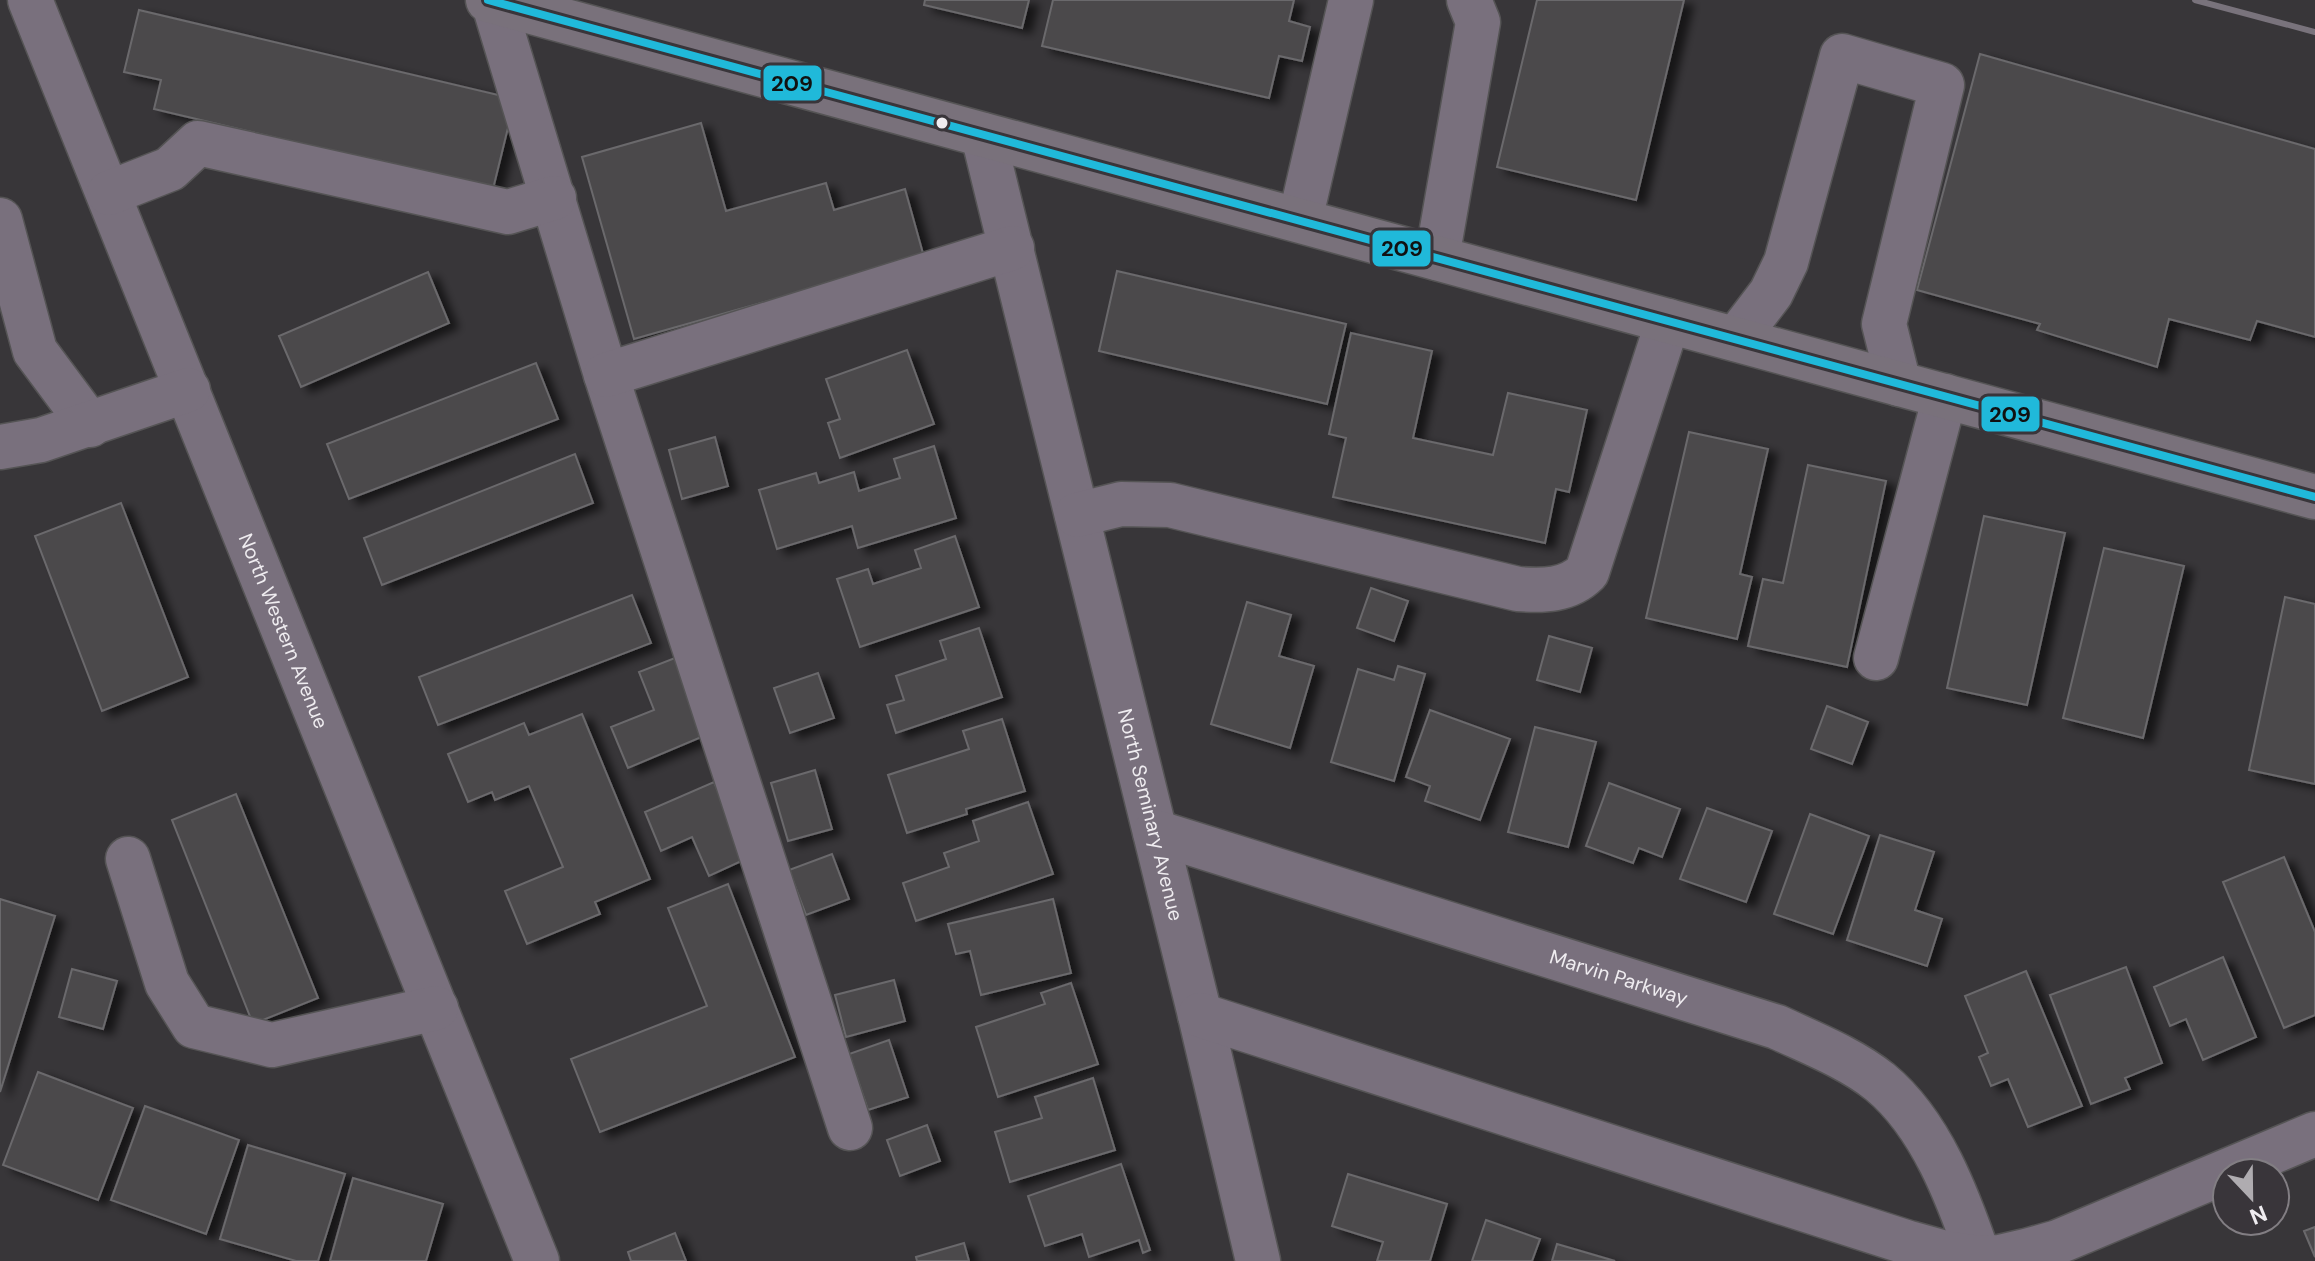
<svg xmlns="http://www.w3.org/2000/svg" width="2315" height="1261" viewBox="0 0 2315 1261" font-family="'DM Sans',sans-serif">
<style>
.building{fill:#4b4a4c;stroke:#6b696c;stroke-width:2;filter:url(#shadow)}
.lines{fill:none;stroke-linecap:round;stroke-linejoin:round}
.minor-casing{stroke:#555455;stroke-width:47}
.major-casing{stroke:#555455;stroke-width:47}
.minor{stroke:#79707d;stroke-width:44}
.major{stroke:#79717b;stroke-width:44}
.rail{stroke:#79737c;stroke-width:6}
.bus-1-casing{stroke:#39353a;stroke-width:14}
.bus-1{stroke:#20b9da;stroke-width:8}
.bus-dot{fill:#efecf0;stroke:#39353a;stroke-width:3}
.labels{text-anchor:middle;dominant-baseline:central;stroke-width:8;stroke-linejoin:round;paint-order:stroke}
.street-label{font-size:20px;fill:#efecf0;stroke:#39353a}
.line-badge{stroke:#39353a;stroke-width:3}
.pale-badge-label{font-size:22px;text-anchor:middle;font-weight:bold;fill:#111}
</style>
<defs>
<filter id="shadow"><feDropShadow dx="9" dy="5" stdDeviation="4" flood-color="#0009"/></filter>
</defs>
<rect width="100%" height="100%" fill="#383639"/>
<path class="building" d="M925,0h104l-7,28 -98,-23z
M1053,0h241l-5,21 21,6 -8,34 -23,-5 -10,42 -227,-52z
M1537,0h147l-48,200 -139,-33z
M139,10l376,89 -22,90 -339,-80 7,-29 -37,-8z
M1980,54l335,95v188l-58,-16 -7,19 -81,-21 -12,48 -120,-37 3,-6 -123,-34z
M701,123l25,88 100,-28 8,27 71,-21 19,68 -290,82 -52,-182z
M1117,271l229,53 -19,80 -228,-53z
M428,272l21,51 -148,64 -22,-51z
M1351,333l81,18 -19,87 80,17 15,-62 79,17 -18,82 -13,-3 -11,54 -212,-46 13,-59 -17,-4z
M907,350l27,74 -94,34 -12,-35 12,-4 -14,-40z
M536,363l22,56 -209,80 -22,-55z
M1689,432l79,17 -28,125 12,3 -15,62 -91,-21z
M715,437l13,49 -46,13 -13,-49z
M934,446l22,72 -98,30 -6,-22 -75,23 -18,-59 57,-17 3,10 35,-11 5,19 41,-13 -6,-19z
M575,454l18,49 -211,82 -18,-47z
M1808,465l78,16 -39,186 -99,-21 15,-67 20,4z
M121,503l67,174 -86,34 -67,-175z
M1984,516l81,17 -38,172 -80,-17z
M955,536l24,71 -119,40 -23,-68 31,-10 5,15 48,-16 -6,-18z
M2104,548l80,18 -41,172 -80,-20z
M1371,588l37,13 -14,40 -37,-13z
M632,595l19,48 -213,82 -19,-48z
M2285,597l30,7v180l-66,-14z
M1247,602l44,13 -12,41 35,10 -24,82 -79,-24z
M979,628l23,69 -106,36 -9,-28 17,-5 -8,-24 50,-17 -6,-18z
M1549,636l43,12 -12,44 -43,-12z
M680,656l31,77 -83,35 -17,-41 43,-17 -15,-38z
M1398,666l27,8 -31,107 -63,-19 27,-93 36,11z
M818,673l16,45 -44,15 -16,-45z
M1827,706l41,16 -16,42 -41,-15z
M1430,710l80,29 -30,81 -55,-19 5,-15 -24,-9z
M582,714l68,165 -55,23 5,12 -73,30 -22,-53 58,-24 -34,-81 -34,14 -3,-8 -24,10 -20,-48 76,-31 5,12z
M1002,719l23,72 -59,18 1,5 -60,19 -19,-58 81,-26 -6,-18z
M1535,727l61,15 -28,105 -60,-15z
M815,770l17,59 -44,12 -17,-58z
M714,782l34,76 -39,18 -17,-39 -31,14 -16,-39z
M1609,783l71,26 -18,48 -23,-9 -6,15 -47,-17z
M236,794l82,204 -65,26 -81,-204z
M1028,802l25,72 -137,47 -13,-38 46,-16 -5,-14 35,-12 -6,-20z
M1707,808l65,23 -26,71 -66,-23z
M1810,814l59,22 -36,98 -59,-20z
M1880,835l54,17 -19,58 27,9 -15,47 -80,-26z
M832,854l17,45 -43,16 -17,-45z
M2284,857l31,75v83l-31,13 -61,-146z
M728,884l67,173 -195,75 -29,-73 136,-53 -39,-98z
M0,899l55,17 -55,176z
M1053,899l18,74 -90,22 -11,-44 -14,3 -8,-30z
M2223,957l33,80 -53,23 -17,-41 -16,7 -16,-39z
M2126,967l36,96 -37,15 5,11 -39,15 -41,-109z
M72,969l45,12 -14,48 -44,-12z
M2026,971l56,135 -54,21 -20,-48 -17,7 -12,-29 9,-4 -23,-57z
M894,980l11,41 -59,16 -11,-42z
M1071,983l27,81 -100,33 -22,-70 69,-23 -4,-11z
M889,1040l19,57 -40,13 -19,-56z
M38,1072l95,36 -35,92 -95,-35z
M1093,1078l22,72 -105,32 -15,-50 47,-14 -7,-21z
M145,1106l94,34 -33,94 -95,-34z
M927,1125l13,36 -40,15 -13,-36z
M248,1145l97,29 -27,87h-22l-76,-22z
M1121,1164l29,86 -7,3 -4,-13 -50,17 -7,-23 -37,12 -17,-50z
M1348,1174l99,30 -17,57h-53l6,-19 -51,-16z
M353,1178l90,26 -17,57h-96z
M1486,1220l54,19 -8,22h-60z
M2315,1227v30l-11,-26z
M675,1233l11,28h-55l-3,-9z
M964,1243l5,18h-52l-1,-4z
M1557,1244l58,17h-63z"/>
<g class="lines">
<defs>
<g id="minor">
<path id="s1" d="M30,0l507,1261"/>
<path d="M493,1l113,374 244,753"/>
<path id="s2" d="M983,135l217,880 58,246"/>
<path d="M109,193l61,-24 28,-26 310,69 46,-14"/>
<path d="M0,220l35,131 55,74"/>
<path d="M1300,220l51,-220"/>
<path d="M1437,258l41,-236 -9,-22"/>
<path d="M1736,339l35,-46 15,-31 56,-206 100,29 -58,239 15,60"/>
<path d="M606,375l406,-127"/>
<path d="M0,447l41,-7 147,-50"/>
<path d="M1077,515l44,-11 49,1 348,84c25,2 50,2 69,-17l81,-251"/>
<path d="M1876,658l69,-262"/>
<path id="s3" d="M1155,832l622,195c34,16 73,31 103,55 51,42 78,115 99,176"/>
<path d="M128,859l39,124 27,43 78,19 164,-37"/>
<path d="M1200,1015l709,228 36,10 34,5 21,-1 26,-6 32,-9 257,-108"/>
</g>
<path id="major" d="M488,0l1827,497"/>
</defs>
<use href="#minor" class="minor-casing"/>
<use href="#major" class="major-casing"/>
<use href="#minor" class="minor"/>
<use href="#major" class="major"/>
<path class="rail" d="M2195,0l120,32"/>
<defs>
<path id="bus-1" d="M488,0l1827,497"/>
</defs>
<use href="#bus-1" class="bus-1-casing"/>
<use href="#bus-1" class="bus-1"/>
</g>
<circle class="bus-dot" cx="942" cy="123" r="7"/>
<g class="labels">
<g class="street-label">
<text stroke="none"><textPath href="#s1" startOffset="680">North Western Avenue</textPath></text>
<text stroke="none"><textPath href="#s2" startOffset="700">North Seminary Avenue</textPath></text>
<text stroke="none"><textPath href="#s3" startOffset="486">Marvin Parkway</textPath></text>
</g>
</g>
<g class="line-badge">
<rect x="762" y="64" width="61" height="38" rx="8" fill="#20b9da"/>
<rect x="1371" y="229" width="61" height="39" rx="8" fill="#20b9da"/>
<rect x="1980" y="395" width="61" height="38" rx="8" fill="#20b9da"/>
</g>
<g class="pale-badge-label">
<text x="792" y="91">209</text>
<text x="1402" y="256">209</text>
<text x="2010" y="422">209</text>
</g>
<g transform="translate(2251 1197) rotate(158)"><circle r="38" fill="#39353a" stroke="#827e83" stroke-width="2"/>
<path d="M0-6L14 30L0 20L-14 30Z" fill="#afacb0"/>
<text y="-12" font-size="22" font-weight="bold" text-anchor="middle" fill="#efecf0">N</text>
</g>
</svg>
